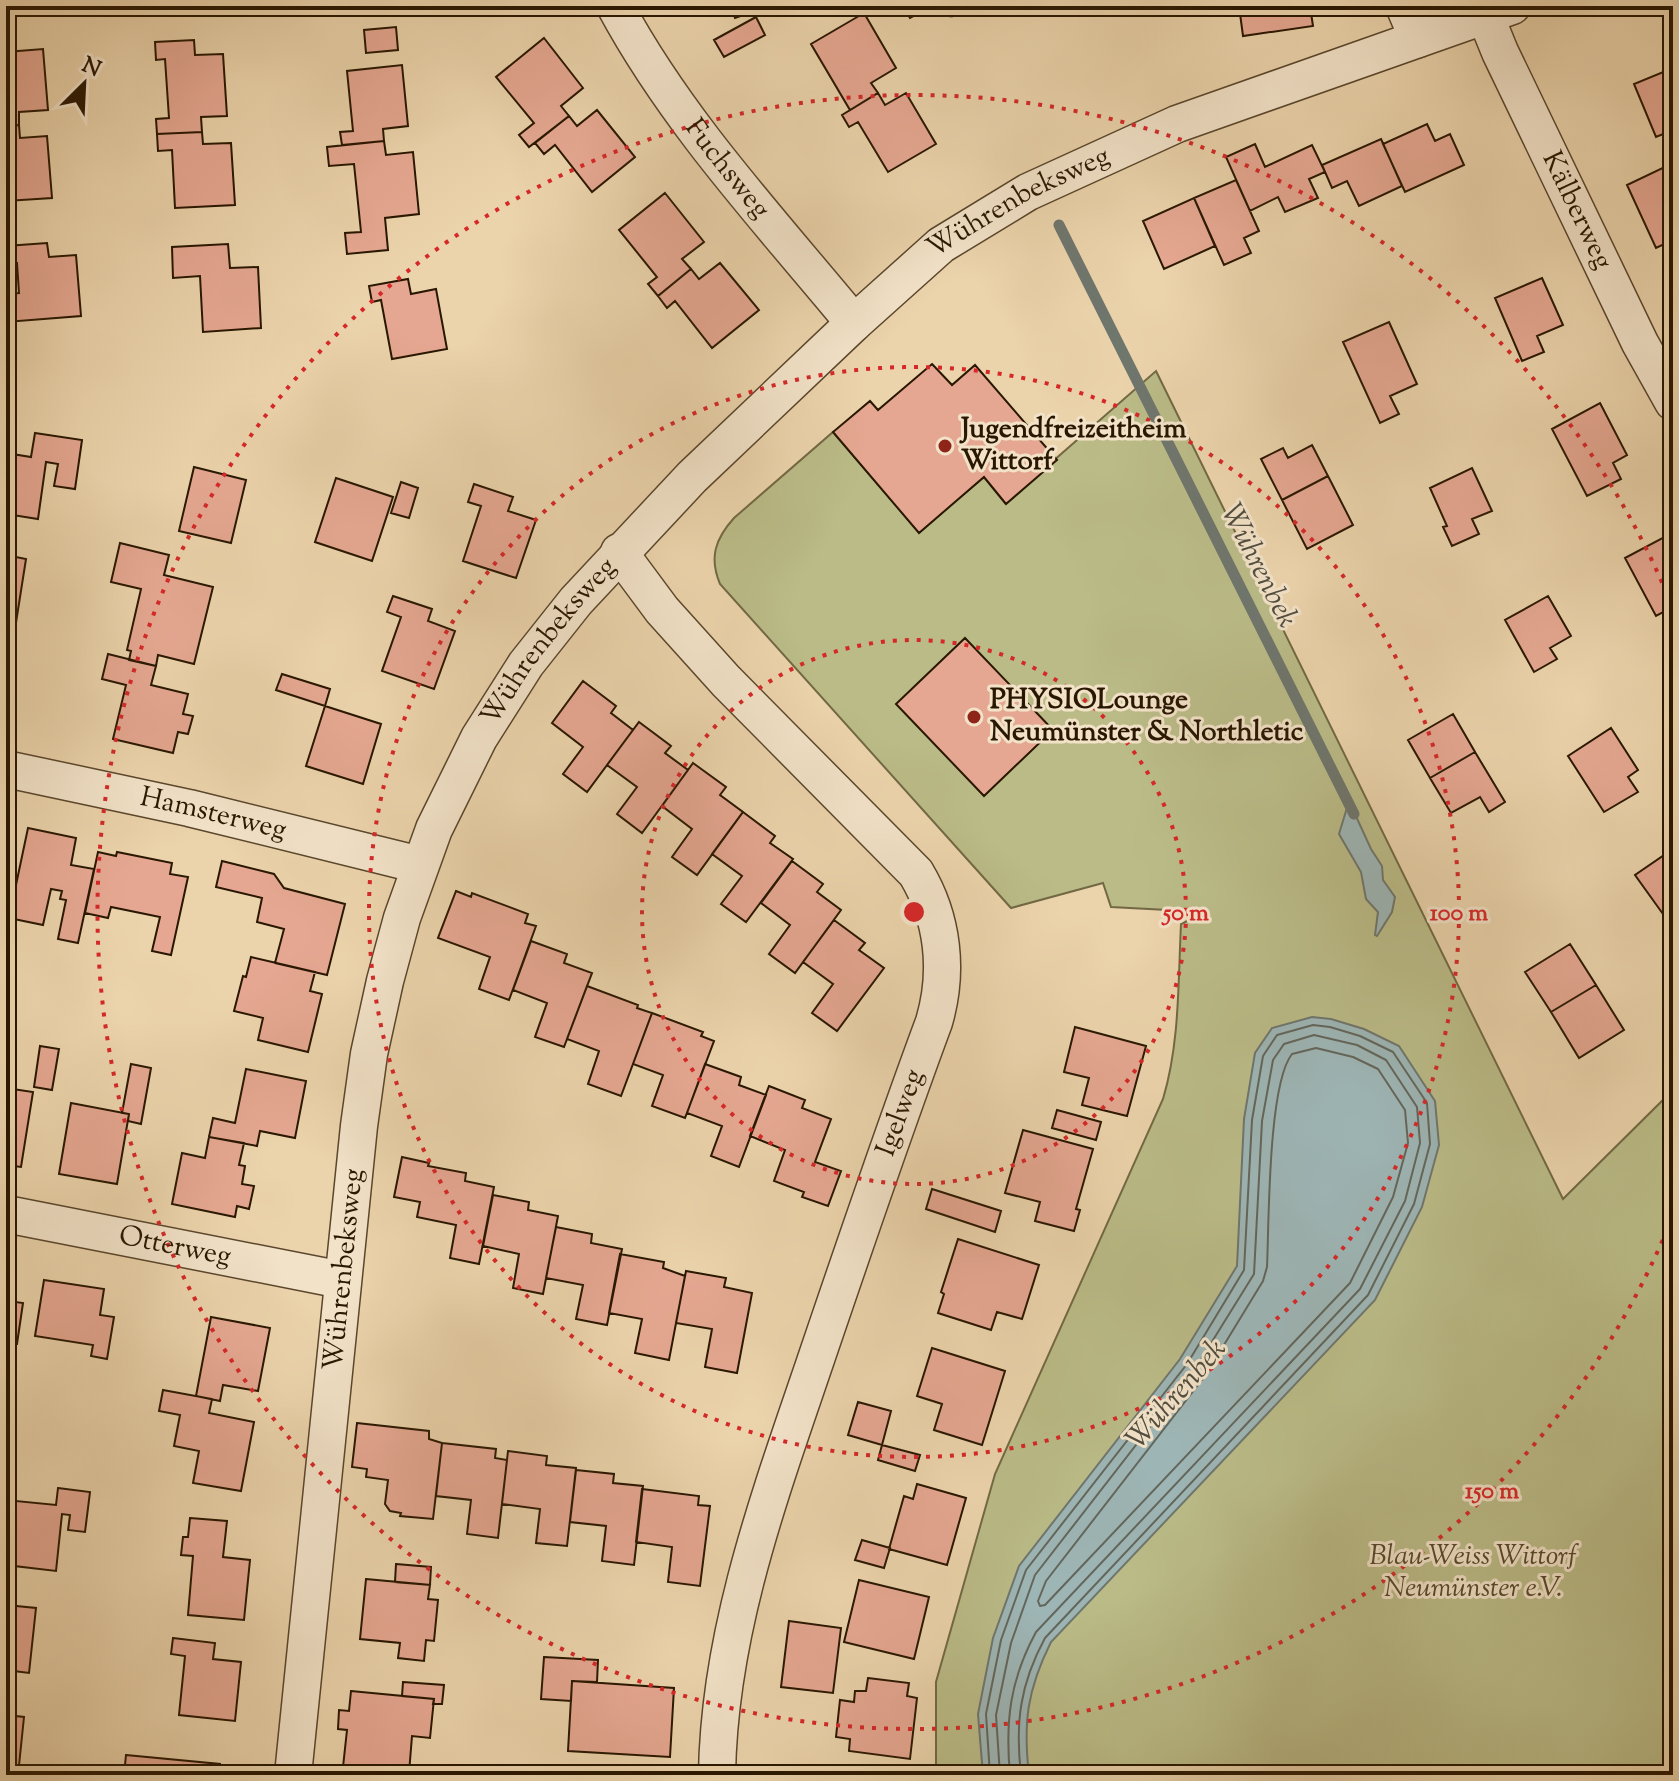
<svg xmlns="http://www.w3.org/2000/svg" width="1679" height="1781" viewBox="0 0 1679 1781" font-family="'Sorts Mill Goudy',serif">
<style>
.green{fill:#babb87;stroke:#726944;stroke-width:2}
.water{fill:#9db5b5;stroke:#6f766d;stroke-width:2}
.lines{fill:none;stroke-linecap:round;stroke-linejoin:round}
.shore{stroke:#63665b;stroke-width:2}
.stream{stroke:#6f766d;stroke-width:11}
.building{fill:#e5a791;stroke:#291701;stroke-width:2}
.street-casing{stroke:#5a462c;stroke-width:39}
.street{stroke:#f2e2c8;stroke-width:36}
.ring{fill:none;stroke:#d62828;stroke-width:4;stroke-dasharray:4 8}
.poi-dot{fill:#8f2418;stroke:#f2e2c8;stroke-width:3}
.labels{text-anchor:middle;dominant-baseline:central;stroke-width:6;stroke-linejoin:round;paint-order:stroke}
.street-label{font-size:28px;fill:#291701;stroke:#f2e2c8}
.poi-label{font-size:28px;font-weight:bold;fill:#291701;stroke:#f2e2c8;text-anchor:start}
.park-label{font-size:28px;font-style:italic;fill:#544829;stroke:#f2e2c8}
.water-label{font-size:30px;font-style:italic;fill:#524e40;stroke:#f2e2c8}
.centre{fill:#d62828;stroke:#f2e2c8;stroke-width:4}
.ring-label{font-size:24px;text-anchor:middle;font-weight:bold;fill:#d62828;stroke:#f2e2c8;stroke-width:6;stroke-linejoin:round;paint-order:stroke}
</style>
<rect width="100%" height="100%" fill="#ebd3ab"/>
<filter id="stains"><feTurbulence type="fractalNoise" baseFrequency=".0025" numOctaves="4"/><feColorMatrix values="0 0 0 0 .2 0 0 0 0 .09 0 0 0 0 .02 0 0 0 .5 -.17"/></filter>
<radialGradient id="worn" r=".72"><stop offset=".6" stop-color="#630" stop-opacity="0"/><stop offset="1" stop-color="#630" stop-opacity=".3"/></radialGradient>
<path class="green" d="M1156,371l407,828 110,-109v685h-737v-93l59,-208 168,-375c17,-57 15,-117 18,-175l25,-12 -95,-5 -8,-24 -92,25 -291,-324c-11,-26 -5,-45 14,-66l99,-86 86,100 65,-55 21,26z"/>
<path class="water" d="M1349,801l22,48 11,17 1,14 12,17 -3,15 -15,24 -2,-1 3,-23 -12,-13 -5,-27 -22,-38z
M1312,1017l19,2 33,10 35,17 36,55 4,44 -17,62 -47,93 -324,342c-24,48 -28,81 -22,133h-46l-5,-61 15,-76 26,-72 161,-207 57,-93 7,-147 11,-66 17,-25z"/>
<g class="lines">
<path class="shore" d="M1316,1048l37,9 25,12 27,41 3,33 -15,54 -43,86 -305,322 -5,1 -2,-5 8,-20 159,-205 58,-95 4,-14c2,-44 1,-183 25,-213z
M990,1775l-4,-61 15,-74 25,-70 161,-206 57,-94 8,-150 11,-64 14,-21 36,-10 17,2 30,9 33,16 34,51 3,41 -16,60 -46,91 -323,343c-25,46 -30,85 -24,137
M1000,1775l-4,-60 15,-72 24,-68 160,-206 59,-95 8,-153 11,-61 11,-16 30,-9 43,10 29,15 31,47 3,36 -15,58 -45,88 -324,343c-26,48 -31,89 -26,143"/>
<path class="stream" d="M948,6l3,6
M1059,225l295,589"/>
</g>
<path class="building" d="M731,6h39l-35,12z
M903,6h29l-22,12z
M1239,6h71l3,20 -70,10z
M864,13l32,55 -25,15 7,10 -28,17 -39,-66z
M756,17l9,18 -41,22 -10,-17z
M396,27l2,23 -32,3 -2,-23z
M544,38l39,50 -22,18 8,10 -40,31 -10,-12 15,-12 -38,-46z
M194,40l1,15 28,-1 4,62 -26,1 1,15 -45,2 -1,-15 13,-1 -4,-59 -9,1 -1,-18z
M43,49l5,61 -29,2v13l-13,1v-74z
M402,65l6,61 -25,3 1,12 -42,4 -2,-13 13,-1 -6,-60z
M1673,68v62l-17,7 -22,-53z
M878,93l7,12 21,-12 30,51 -48,28 -30,-50 -9,5 -7,-12z
M597,110l38,47 -43,35 -37,-47 -11,9 -9,-11 34,-27 8,10z
M1427,124l8,17 15,-7 14,31 -59,27 -22,-48z
M19,125l1,13 27,-2 5,62 -46,3v-75z
M202,132l1,12 28,-1 4,62 -60,3 -3,-58 -14,1 -1,-17z
M1381,139l21,47 -43,20 -12,-25 -15,7 -10,-23z
M384,141l2,14 27,-3 6,62 -34,4 3,32 -41,4 -2,-21 16,-1 -7,-68 -25,2 -2,-19z
M1255,144l10,23 47,-22 13,27 -16,7 9,19 -33,14 -7,-15 -28,14 -24,-54z
M1673,163v77l-17,8 -29,-63z
M1236,180l23,51 -15,7 7,15 -27,12 -30,-67z
M665,193l39,49 -22,17 9,10 -33,27 -10,-12 9,-7 -38,-47z
M1194,198l21,48 -51,23 -21,-48z
M47,243l2,14 27,-2 5,61 -75,6v-28l13,-1 -2,-30 -11,1v-18z
M228,244l2,24 28,-1 3,61 -58,4 -3,-56 -27,2 -1,-31z
M720,263l39,47 -47,38 -37,-47 -8,7 -9,-12 33,-27 8,10z
M1542,278l21,47 -26,11 7,16 -22,9 -27,-63z
M408,279l3,15 25,-5 11,60 -55,10 -11,-59 -9,2 -3,-16z
M1389,322l28,62 -27,12 9,18 -19,9 -37,-81z
M932,364l20,21 23,-20 82,95 -51,44 -22,-27 -65,56 -86,-101 37,-31 8,9z
M1600,403l27,52 -14,8 8,16 -34,17 -35,-67z
M35,433l47,7 -7,49 -21,-3 4,-22 -12,-2 -8,57 -32,-5v-61l25,4z
M1312,445l16,31 -46,24 -21,-41 22,-11 5,10z
M194,467l52,13 -15,63 -52,-12z
M1472,468l20,43 -20,8 7,15 -27,12 -9,-19 4,-1 -17,-38z
M1328,476l25,49 -46,24 -25,-49z
M336,478l57,19 -21,64 -57,-19z
M401,482l17,6 -9,30 -18,-5z
M474,484l39,13 -5,14 28,9 -20,58 -53,-17 18,-55 -13,-4z
M1670,534l3,6v67l-17,9 -31,-58z
M120,543l49,12 -5,20 49,12 -19,77 -36,-9 -2,11 -27,-6 2,-9 -4,-1 14,-61 -30,-7z
M6,555l20,4 -11,70 -9,-2z
M393,596l39,13 -4,12 27,10 -21,58 -52,-18 19,-54 -14,-5z
M1548,596l23,40 -21,12 7,11 -23,13 -29,-52z
M965,638l88,92 -69,66 -88,-92z
M108,654l48,12 -5,19 37,9 -5,20 10,2 -5,18 -10,-2 -5,21 -60,-14 13,-54 -24,-6z
M282,674l48,15 -5,17 -49,-16z
M583,681l33,25 -5,7 22,17 -46,62 -24,-18 20,-27 -31,-24z
M325,706l56,18 -18,60 -57,-18z
M1453,714l22,38 -45,26 -22,-38z
M639,722l32,24 -6,7 23,17 -46,63 -25,-19 20,-27 -30,-22z
M1611,728l27,42 -10,7 10,15 -34,20 -36,-56z
M1475,752l30,50 -16,10 -9,-15 -29,16 -21,-35z
M693,763l33,24 -6,8 23,17 -46,63 -25,-18 20,-28 -30,-23z
M743,812l32,24 -5,7 23,16 -47,63 -25,-18 21,-28 -30,-22z
M28,828l48,10 -5,27 23,4 -16,74 -20,-4 8,-39 -6,-1 2,-8 -11,-2 -8,36 -34,-7z
M1673,849v79l-38,-53z
M98,852l18,4 1,-4 55,11 -2,11 18,3 -17,78 -19,-4 8,-34 -49,-10 -3,11 -23,-5z
M222,861l52,13 10,14 61,16 -18,71 -52,-12 9,-34 -27,-7 5,-24 -46,-11z
M792,861l31,23 -6,8 24,18 -46,63 -26,-19 21,-29 -29,-22z
M456,891l15,6 1,-4 56,21 -3,9 11,3 -27,74 -30,-11 11,-32 -52,-19z
M834,920l31,23 -6,7 25,18 -47,63 -25,-18 21,-29 -30,-22z
M531,941l36,13 -3,9 28,10 -28,74 -29,-10 12,-34 -34,-13z
M1570,944l26,41 -45,27 -26,-40z
M251,957l64,15 -5,19 12,3 -14,58 -50,-12 5,-22 -29,-7 9,-35 3,1z
M1596,985l28,45 -45,28 -28,-46z
M587,986l51,19 -1,3 15,5 -31,83 -33,-12 11,-33 -32,-12z
M652,1013l51,19 -2,4 13,5 -29,77 -33,-12 11,-31 -30,-11z
M1075,1027l71,19 -19,70 -45,-11 7,-27 -25,-6z
M40,1046l19,3 -7,41 -18,-3z
M131,1064l20,4 -10,56 -13,-3 1,-7 -7,-1z
M705,1064l36,13 -2,8 27,10 -27,72 -28,-11 11,-30 -35,-13z
M246,1069l60,12 -11,57 -35,-7 -3,15 -48,-9 4,-19 22,5z
M769,1086l36,14 -3,8 29,11 -16,43 26,9 -13,35 -26,-9 2,-5 -30,-11 11,-31 -35,-14z
M6,1088l27,4 -12,75 -15,-2z
M71,1103l58,11 -12,70 -58,-10z
M1057,1110l44,12 -5,18 -44,-12z
M1023,1130l70,19 -17,60 4,1 -6,21 -39,-10 5,-19 -35,-9z
M209,1137l35,6 -5,22 6,1 -3,18 12,2 -5,23 -12,-3 -2,11 -63,-13 10,-51 23,5z
M402,1157l27,6 -1,3 38,7 -1,8 29,6 -15,77 -29,-6 6,-33 -39,-8 3,-15 -26,-5z
M932,1189l69,22 -6,21 -69,-23z
M493,1195l36,7 -1,8 30,6 -15,78 -30,-6 6,-34 -36,-8z
M556,1227l36,7 -1,9 31,6 -15,76 -31,-6 7,-34 -37,-7z
M958,1239l81,26 -17,54 -25,-7 -6,18 -53,-17 6,-19 -3,-2z
M620,1254l44,8 -1,6 22,8 -16,84 -34,-7 7,-34 -33,-6z
M686,1271l40,7 -2,9 28,6 -15,80 -32,-6 7,-38 -36,-6z
M6,1274l6,1 -4,26 15,2 -6,41 -11,-1z
M44,1280l60,9 -4,26 14,2 -7,42 -16,-3 2,-11 -58,-9z
M211,1317l59,11 -12,63 -35,-6 -3,16 -24,-5z
M932,1348l73,23 -23,74 -48,-15 8,-26 -25,-8z
M163,1390l49,9 -3,14 45,9 -13,69 -48,-8 6,-32 -25,-5 6,-31 -21,-4z
M858,1402l33,9 -9,34 -34,-10z
M357,1423l72,8v8l13,4 -9,76 -33,-3 1,-3 -11,-2 -5,-7 3,-24 -22,-3 1,-8 -15,-2z
M442,1443l54,6 -1,9 12,2 -9,78 -31,-4 4,-34 -35,-4z
M882,1445l38,10 -5,16 -37,-11z
M508,1451l39,5 -1,9 30,3 -9,78 -31,-3 4,-34 -38,-5z
M576,1470l38,4 -1,9 30,3 -9,79 -32,-4 4,-35 -36,-4z
M917,1484l49,14 -19,67 -58,-16 15,-53 9,3z
M58,1488l32,4 -5,40 -17,-2 2,-15 -8,-1 -6,57 -50,-6v-65l50,5z
M642,1489l57,7 -1,9 12,1 -10,80 -32,-4 4,-35 -36,-5z
M190,1518l37,3 -4,36 27,3 -6,60 -56,-5 5,-59 -12,-1 2,-18h5z
M862,1540l28,8 -6,20 -29,-8z
M396,1564l35,3 -1,18 -35,-3z
M366,1579l64,6 -2,14 10,1 -4,41 -8,-1 -2,21 -26,-3 2,-15 -40,-4z
M859,1580l70,17 -15,62 -70,-17z
M6,1605l30,3 -7,65 -23,-3z
M789,1621l52,7 -8,65 -52,-6z
M173,1638l42,5 -2,16 28,3 -6,59 -56,-6 6,-59 -14,-2z
M544,1657l54,3 -1,22 -25,-1 -1,20 -30,-2z
M868,1678l41,5 -2,13 10,2 -7,61 -61,-8 1,-12 -14,-2 4,-37 14,2 1,-11h11z
M572,1681l102,7 -4,69 -102,-6z
M403,1682l41,3 -2,19h-9l1,-5 -32,-3z
M351,1691l83,8 -4,39 -18,-2 -3,37 -66,-6 4,-37 -9,-1 1,-19 10,1z
M6,1715l18,2 -6,58h-12z
M126,1755l94,9 -1,11h-95z"/>
<g class="lines">
<defs>
<g id="street">
<path id="s1" d="M615,6c63,117 155,215 239,317"/>
<path d="M1404,6l14,33"/>
<path id="s2" d="M1485,15l15,37 140,291 33,59"/>
<path d="M619,552l43,58 64,71 190,192c27,45 33,98 18,149 -42,113 -81,228 -120,343 -45,132 -95,268 -97,410"/>
<path id="s3" d="M6,769l183,39 231,57"/>
<path id="s4" d="M6,1214l336,66"/>
<path id="s5" d="M293,1775l66,-649 10,-72 16,-73 17,-63 32,-89 45,-91 47,-74 50,-63 116,-124 162,-154 87,-78 87,-53 149,-68 335,-118"/>
</g>
</defs>
<use href="#street" class="street-casing"/>
<use href="#street" class="street"/>
</g>
<g class="ring">
<circle cx="914" cy="912" r="272"/>
<circle cx="914" cy="912" r="545"/>
<path d="M1672 1218A817 817 0 1 1 1672 606"/>
</g>
<g class="poi-dot">
<circle cx="945" cy="446" r="8"/>
<circle cx="974" cy="717" r="8"/>
</g>
<g class="labels">
<g class="street-label">
<text stroke="none"><textPath href="#s1" startOffset="198">Fuchsweg</textPath></text>
<text stroke="none"><textPath href="#s5" startOffset="1828">Wührenbeksweg</textPath></text>
<text stroke="none"><textPath href="#s2" startOffset="216">Kälberweg</textPath></text>
<text stroke="none"><textPath href="#s5" startOffset="1180">Wührenbeksweg</textPath></text>
<text stroke="none"><textPath href="#s3" startOffset="212">Hamsterweg</textPath></text>
<text transform="translate(901 1113) rotate(-70)">Igelweg</text>
<text stroke="none"><textPath href="#s4" startOffset="172">Otterweg</textPath></text>
<text stroke="none"><textPath href="#s5" startOffset="508">Wührenbeksweg</textPath></text>
</g>
<g class="poi-label">
<text x="961" y="430">Jugendfreizeitheim<tspan x="961" dy="32">Wittorf</tspan></text>
<text x="990" y="701">PHYSIOLounge<tspan x="990" dy="32">Neumünster &amp; Northletic</tspan></text>
</g>
<g class="park-label">
<text x="1473" y="1557">Blau-Weiss Wittorf<tspan x="1473" dy="32">Neumünster e.V.</tspan></text>
</g>
<g class="water-label">
<text transform="translate(1258 566) rotate(63)">Wührenbek</text>
<text transform="translate(1177 1395) rotate(-49)">Wührenbek</text>
</g>
</g>
<circle cx="914" cy="912" r="12" class="centre"/>
<g class="ring-label">
<text x="1186" y="920">50 m</text>
<text x="1459" y="920">100 m</text>
<text x="1492" y="1498">150 m</text>
</g>
<rect width="1679" height="1781" fill="none" stroke="#ebd3ab" stroke-width="32"/>
<rect x="8" y="8" width="1663" height="1765" fill="none" stroke="#291701" stroke-width="4"/>
<rect x="16" y="16" width="1647" height="1749" fill="none" stroke="#291701" stroke-width="2"/>
<g transform="translate(84 84) rotate(24)" stroke="#f2e2c8" stroke-width="6" paint-order="stroke">
<path d="M0-6L14 30L0 20L-14 30Z" fill="#291701"/>
<text y="-12" font-size="22" font-weight="bold" text-anchor="middle" fill="#291701">N</text>
</g>
<rect width="100%" height="100%" filter="url(#stains)"/>
<rect width="100%" height="100%" fill="url(#worn)"/>
</svg>
